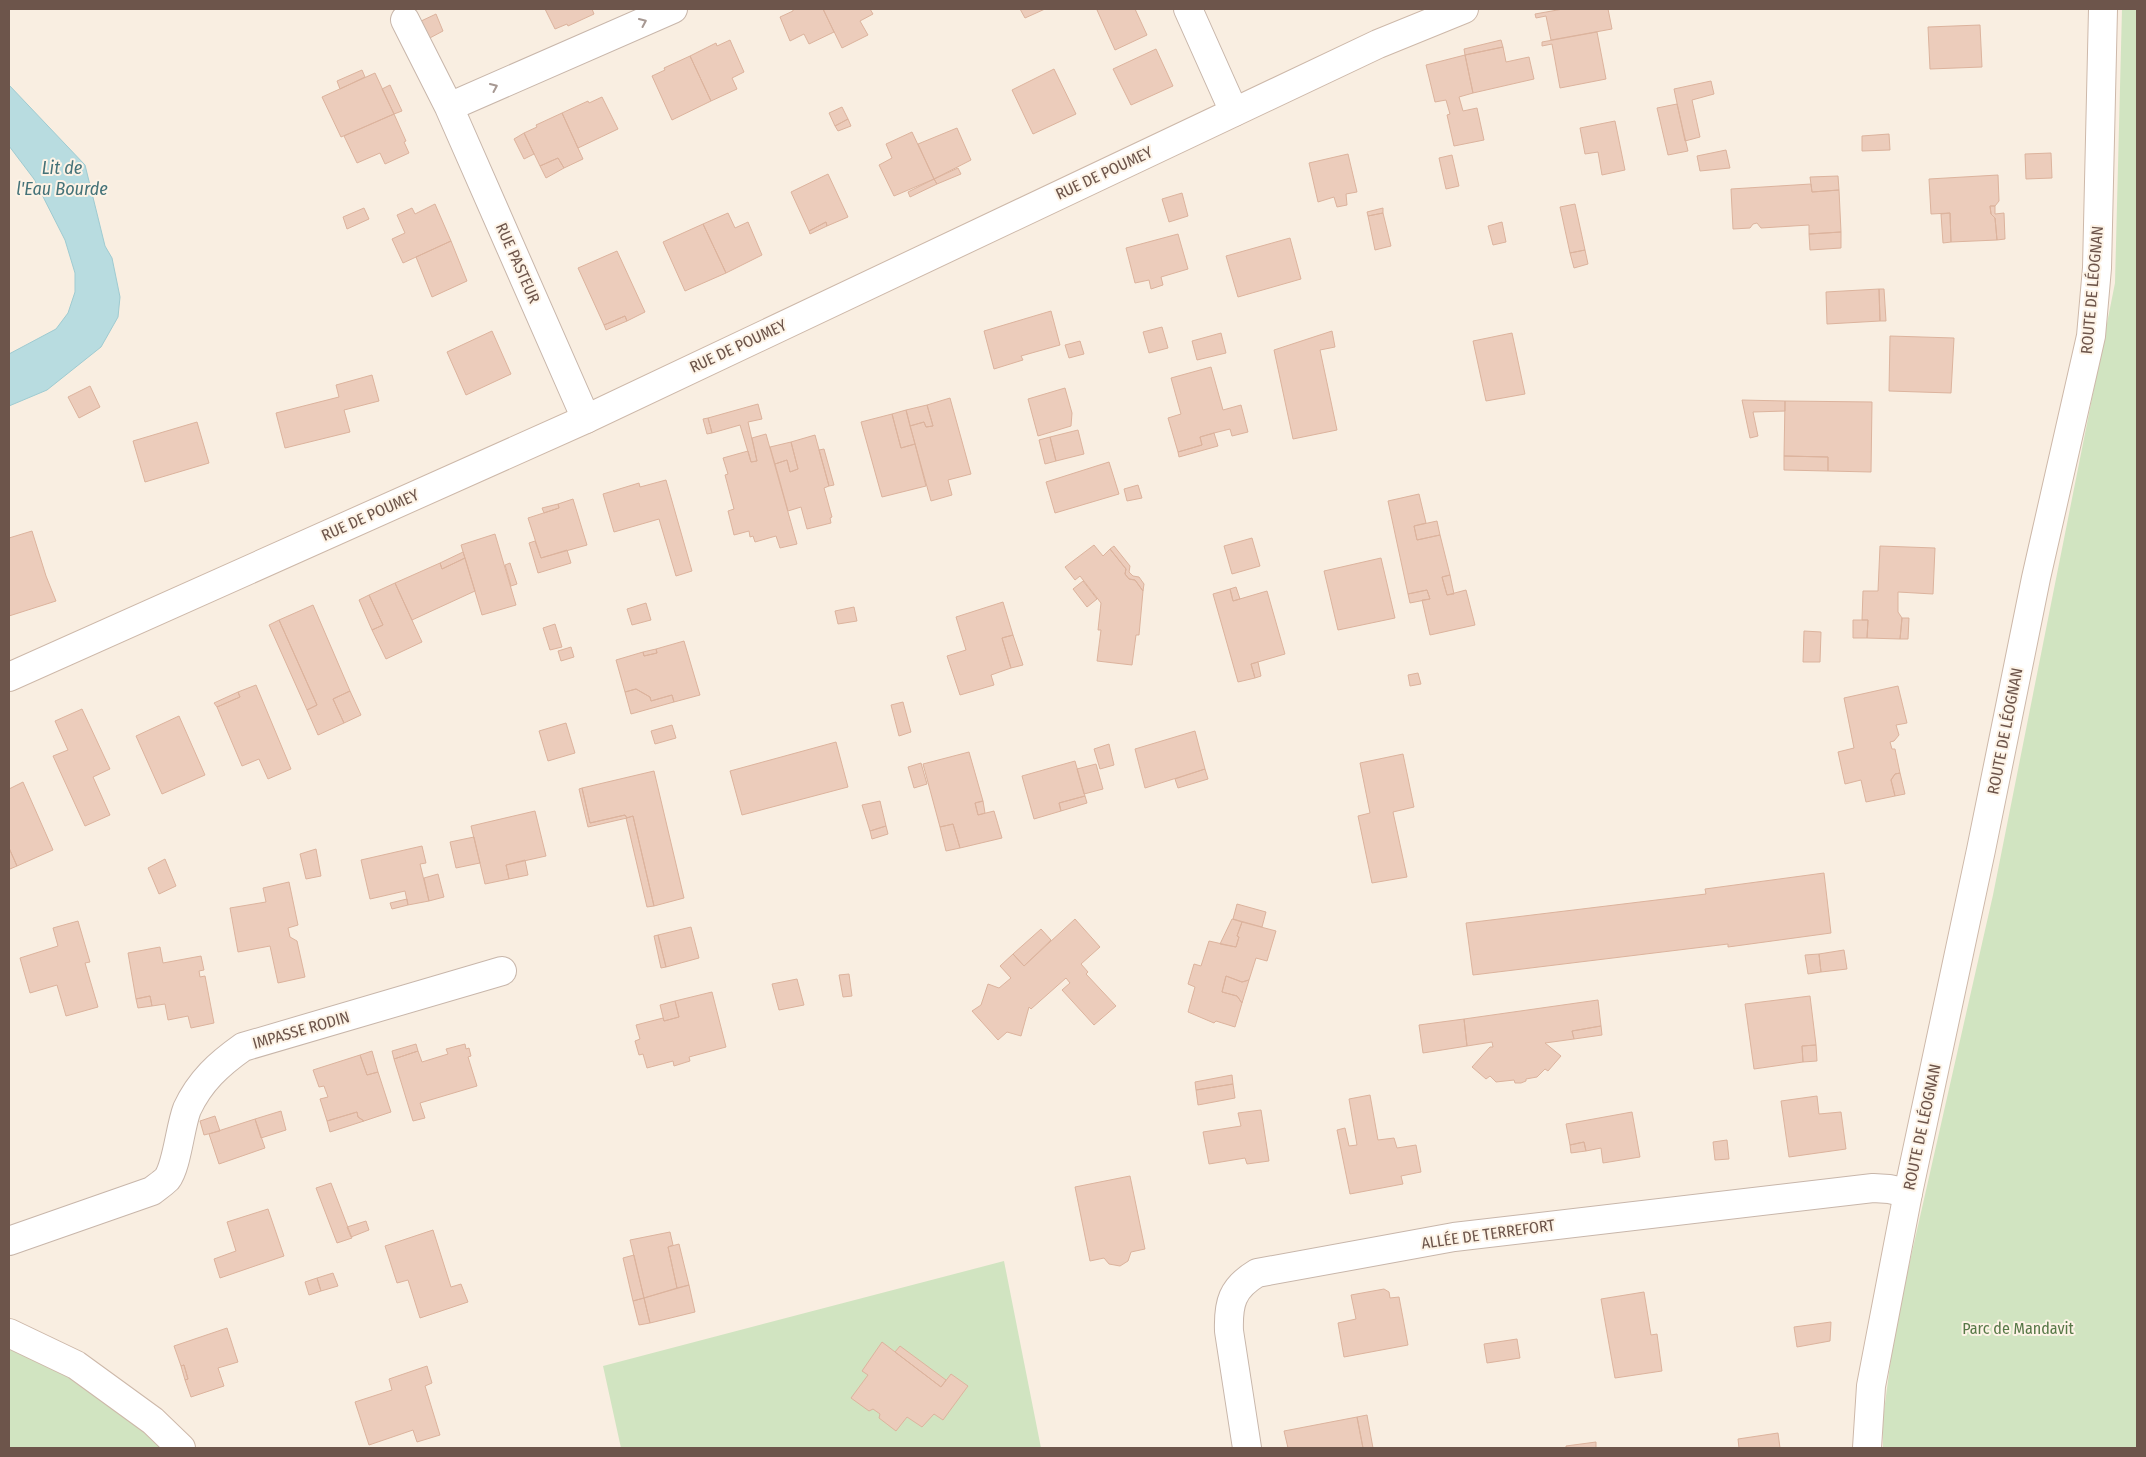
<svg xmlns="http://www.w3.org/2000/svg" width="2146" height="1457" viewBox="0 0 2146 1457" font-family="'Fira Sans Condensed',sans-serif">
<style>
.green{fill:#d1e4c1}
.water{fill:#b8dce0;stroke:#9fcbd1}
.building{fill:#ecccbb;stroke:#dcb39d}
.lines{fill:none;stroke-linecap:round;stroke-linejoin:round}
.street-casing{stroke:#c8b6aa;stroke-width:30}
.secondary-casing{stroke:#cdb8a9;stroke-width:30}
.street{stroke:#fff;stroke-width:28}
.secondary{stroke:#fff;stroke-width:28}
.oneway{stroke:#a79993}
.labels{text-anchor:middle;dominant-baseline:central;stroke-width:4;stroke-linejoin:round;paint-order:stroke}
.street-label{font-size:16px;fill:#6d554b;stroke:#fdf3e6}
.park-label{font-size:16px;fill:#577847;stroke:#fdf3e6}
.water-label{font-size:18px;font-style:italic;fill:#447278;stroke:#fdf3e6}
</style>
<rect width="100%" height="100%" fill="#f9eee1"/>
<path class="green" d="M2122,9h15v1439h-254v-29l12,-92 98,-432 122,-612z
M1004,1261l37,187h-420l-18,-82z
M9,1333l172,115h-172z"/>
<path class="water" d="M9,85l76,80 20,81 7,12 8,39 -2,20 -17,30 -54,43 -38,16v-52l47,-25 12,-16 7,-21v-19l-10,-33 -31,-61 -25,-33z"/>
<path class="building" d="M545,9h47l2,5 -26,12 -1,-2 -12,5z
M793,9h30l11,23 -25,12 -5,-10 -14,7 -10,-24 13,-6z
M823,9h47l3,5 -13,7 8,14 -26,13z
M1020,9h25l-20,9z
M1100,9h35l12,26 -32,15 -18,-40z
M1563,9h45l4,20 -61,11 -5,-24 -10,2 -1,-4z
M436,14l7,17 -17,9 -7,-18z
M1980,25l2,42 -52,2 -2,-42z
M1597,32l9,47 -46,9 -8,-44 -10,2v-4z
M730,40l14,32 -12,6 5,11 -26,12 -21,-45 26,-13 1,3z
M1501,40l2,7 -38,8 -1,-6z
M1503,47l3,15 23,-5 5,22 -61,14 -8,-38z
M1156,49l17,37 -42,19 -18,-36z
M1465,55l8,38 -14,4 4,14 14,-3 7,32 -30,6 -7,-31 3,-1 -4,-14 -11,2 -9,-37z
M690,56l21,45 -39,19 -20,-44 13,-6 -1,-2z
M1054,69l22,45 -43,20 -21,-44z
M362,70l3,7 -25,12 -3,-8z
M375,73l19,41 -53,23 -19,-40z
M1711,81l3,13 -22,6 8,37 -15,4 -11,-52z
M390,85l12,26 -8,3 -12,-25z
M602,97l16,32 -40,19 -16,-35 26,-12 1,2z
M1677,104l11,47 -20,4 -11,-47z
M842,107l6,12 -13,7 -6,-13z
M562,113l21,46 -19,9 -6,-10 -18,8 -16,-33 13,-6 -1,-2z
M394,114l12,27 -2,1 5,11 -24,11 -5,-11 -23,10 -13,-27z
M848,119l3,7 -13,5 -3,-5z
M1615,121l10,49 -23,5 -4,-23 -13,2 -5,-26z
M957,128l14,32 -37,19 -16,-35z
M912,132l22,47 -40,17 -15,-31 13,-7 -6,-14z
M524,133l10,21 -10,5 -10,-20z
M1889,134l1,16 -28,1v-15z
M1726,150l4,18 -30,3 -3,-15z
M2051,153l1,25 -26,1 -1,-25z
M1348,154l9,38 -11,2 1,11 -10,2 -3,-10 -16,5 -9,-39z
M1452,155l7,31 -13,3 -7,-31z
M558,158l6,10 -18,10 -6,-12z
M958,168l3,6 -24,10 -3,-5z
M828,174l20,43 -21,9 -1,-4 -17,9 -18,-39z
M1998,175l1,26 -4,5h-5l1,8 4,4 2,22 -46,2 -1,-29 -19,1 -2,-35z
M1838,176l1,14 -27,2 -2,-15z
M934,179l3,5 -27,13 -2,-5z
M1811,184l1,8 27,-2 2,42 -32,2v-9l-48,3 -4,-5 -4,1 -3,4 -17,1 -2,-40z
M1182,193l6,23 -19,6 -7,-23z
M435,204l16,37 -48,22 -11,-24 13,-6 -8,-18 15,-7 3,6z
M1575,204l10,46 -15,3 -10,-46z
M1990,206h5v8l9,-1 1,26 -8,1 -2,-22 -4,-4z
M364,208l5,11 -22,10 -4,-12z
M1383,208v5l-15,3 -1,-4z
M728,213l7,15 13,-6 14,33 -36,18 -23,-49z
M1383,213l8,33 -16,4 -7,-34z
M1950,213l1,29 -8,1 -2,-29z
M826,222l1,4 -17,8 -1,-3z
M1502,222l4,20 -13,3 -5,-19z
M703,224l23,49 -41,18 -22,-49z
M1841,232v16l-31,2 -1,-16z
M1178,234l10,35 -27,8 2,8 -12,4 -2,-9 -14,3 -9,-35z
M1290,238l11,41 -63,18 -12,-41z
M451,241l16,40 -35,16 -16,-40z
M1585,250l3,14 -14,4 -4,-15z
M617,251l28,61 -18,9 -2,-5 -21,9 -26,-57z
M1879,289h5l2,32h-6z
M1879,289l1,32 -53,3 -1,-32z
M1051,311l9,34 -39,11 2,4 -29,9 -10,-38z
M625,316l2,5 -21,9 -2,-5z
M1162,327l6,21 -19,5 -6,-21z
M492,331l19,43 -45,21 -19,-43z
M1332,331l3,16 -15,3 17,80 -44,9 -19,-89z
M1221,333l5,20 -29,7 -5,-19z
M1512,333l13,61 -39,7 -13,-60z
M1890,336l64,2 -3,55 -62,-2z
M1080,341l4,13 -15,4 -4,-13z
M1211,367l12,43 18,-5 7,27 -16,4 -2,-7 -16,4 -14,4 2,8 -24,7 -10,-34 13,-4 -10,-36z
M372,375l7,26 -35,9 6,22 -65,16 -9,-35 63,-16 -3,-12z
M90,386l10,21 -21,11 -11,-21z
M1065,388l7,25 -1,13 -33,10 -10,-37z
M950,398l21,76 -23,6 4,15 -21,6 -21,-75 14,-4 2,5 7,-1 -6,-21z
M1742,400l43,1v10l-32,1 5,24 -8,2z
M1785,401l87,1 -1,70 -43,-1v-14l-44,-1z
M758,404l4,15 -14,3 9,39 -6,1 -11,-37 -28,8 -4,-15z
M927,405l6,21 -7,1 -2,-5 -14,4 -4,-16z
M906,410l9,34 -14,4 -9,-34z
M892,414l9,34 14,-4 11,42 -44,11 -21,-75z
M708,418l4,15 -5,1 -4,-15z
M197,422l12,41 -64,19 -12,-41z
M1078,430l6,24 -28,7 -6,-24z
M1214,433l4,13 -39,11 -1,-5 24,-7 -2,-8z
M766,434l31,110 -17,4 -4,-12 -21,6 -2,-6 -3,1 -1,-6 -15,4 -6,-24 6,-2 -9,-34 3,-1 -5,-16 25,-7 3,11 6,-1 -5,-23z
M815,435l14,51 -5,2 8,29 -2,1 1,5 -24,6 -6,-22 -13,4 -13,-47 12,-4 3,12 8,-3 -7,-27z
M1050,437l6,24 -11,3 -6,-24z
M791,442l7,27 -8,3 -3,-12 -12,4 -5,-17z
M824,449l10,36 -5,1 -10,-36z
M1784,456l44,1v14l-44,-1z
M1109,462l10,32 -64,19 -9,-31z
M666,480l26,91 -16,5 -17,-57 -45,13 -11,-38 36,-11 1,4z
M1138,485l4,13 -15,3 -3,-12z
M1419,494l7,29 -12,3 3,14 23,-5 10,40 -8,2 5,18 19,-5 9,35 -45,10 -8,-35 8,-1 -3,-9 -19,4 -20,-93z
M573,499l14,46 -46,13 -13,-40 31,-10 -1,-4z
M558,504l1,4 -15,5 -2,-5z
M1437,521l3,14 -23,5 -3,-14z
M32,531l14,45 10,25 -47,15v-78z
M495,534l21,71 -34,10 -21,-70z
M1252,538l8,28 -28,8 -8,-28z
M535,541l6,17 26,-8 4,13 -33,10 -9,-30z
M1094,545l9,11 7,-7 16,20 -1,5 4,5 6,1 8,11 -4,44h-3l-4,30 -35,-4 4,-31h-3l3,-27 -21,-27 -5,4 -10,-13z
M1114,546l16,20 -1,6 4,4 6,1 5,7 -1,7 -8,-11 -6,-1 -4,-5 1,-5 -16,-20z
M1880,546l55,2 -2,46 -35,-2v20l4,6 -2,21 -33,-1 1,-18h-6l1,-29h15z
M463,552l2,6 -23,11 -2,-6z
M465,558l10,33 -63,29 -17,-37 45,-20 2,6z
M1381,558l14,60 -57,12 -14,-59z
M510,563l7,21 -6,2 -6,-21z
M1450,575l4,19 -7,1 -5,-18z
M1083,581l14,18 -10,8 -14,-18z
M395,583l27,59 -36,17 -14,-29 11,-5 -14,-30z
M1236,587l4,12 -7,2 -3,-12z
M1230,589l3,12 34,-10 18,63 -34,10 4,14 -17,4 -25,-88z
M1427,590l3,9 -20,4 -2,-9z
M369,595l14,30 -11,5 -13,-30z
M1003,602l10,33 -11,3 9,30 -20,7 3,10 -34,10 -13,-39 19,-6 -10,-33z
M646,603l5,17 -19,5 -5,-16z
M313,605l37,86 -17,8 11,24 -26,12 -11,-25 10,-5 -38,-85z
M854,607l3,14 -19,3 -3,-13z
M1902,618h7l-1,21h-8z
M279,620l38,85 -10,5 -38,-85z
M1853,620h15l-1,18h-14z
M555,624l7,23 -12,3 -7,-22z
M1804,631l17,1 -1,30h-17z
M1013,635l10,30 -12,3 -9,-30z
M684,641l16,54 -26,7 -2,-7 -21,6 -1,-4 -14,-8 -11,3 -9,-32 27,-8 1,4 13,-3 -1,-4z
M571,647l3,10 -13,4 -3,-10z
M656,649l1,4 -13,3 -1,-4z
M1258,662l3,14 -6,2 -4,-14z
M1418,673l3,11 -11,2 -2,-11z
M256,685l35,84 -23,10 -9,-20 -17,7 -25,-59 23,-10 -2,-5z
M1898,686l9,37 -11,2 3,10 -5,6 -4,1 2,7h3l5,24 -5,1 -4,6 4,16 -29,6 -5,-22 -16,4 -7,-32 16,-4 -10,-50z
M636,689l14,8 1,4 21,-6 2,7 -43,12 -6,-22z
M350,691l11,24 -17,8 -11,-24z
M238,692l2,5 -23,10 -3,-4z
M903,702l8,30 -12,4 -8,-31z
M82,709l28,60 -17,8 17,38 -25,11 -32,-70 15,-6 -13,-29z
M179,716l26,59 -43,19 -26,-58z
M566,723l9,30 -27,8 -9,-30z
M672,725l4,13 -21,6 -4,-13z
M1195,731l10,38 -60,19 -10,-39z
M836,742l12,45 -106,28 -12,-44z
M1109,744l5,21 -14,4 -6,-20z
M969,752l14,49 -8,2 3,12 16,-4 8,27 -42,10 -7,-24 -13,3 -17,-63z
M1403,754l11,53 -21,5 14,65 -35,6 -14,-67 12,-3 -10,-50z
M1075,761l10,35 -26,7 2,8 -27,8 -12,-43z
M921,763l6,21 -13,4 -6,-21z
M1096,764l7,25 -19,5 -7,-25z
M1205,769l3,10 -30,9 -3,-9z
M654,771l30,127 -30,8 -21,-90 -6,2 -2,-3 -35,8 -8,-35z
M1900,773l5,21 -10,2 -4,-16 4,-6z
M23,782l30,68 -36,16 -8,-18v-59z
M582,788l8,35 35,-8 2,3 -39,9 -9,-38z
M1085,796l2,7 -26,8 -2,-8z
M880,801l6,25 -16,5 -8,-26z
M983,801l2,12 -7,2 -3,-12z
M535,811l11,45 -40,9 3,14 -24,5 -14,-58z
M633,816l21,90 -7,1 -21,-89z
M953,824l7,24 -14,3 -6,-24z
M886,826l2,8 -16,5 -2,-8z
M474,837l6,26 -24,5 -6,-26z
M422,846l4,17 -6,1 9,37 -21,4 -3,-14 -35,8 -9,-39z
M9,848l8,18 -7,3 -1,-2z
M316,849l5,27 -15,3 -6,-25z
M165,859l11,27 -17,8 -11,-26z
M525,860l3,15 -19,4 -3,-14z
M1824,873l7,60 -103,14v-3l-255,31 -7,-52 240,-29 -1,-5z
M438,874l6,23 -15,4 -5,-23z
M289,882l9,43 -10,3 2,9 7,4 8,36 -27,6 -8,-37 -32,6 -8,-44 36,-6 -3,-14z
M407,899l1,6 -16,4 -2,-6z
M1237,904l29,8 -4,15 -29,-8z
M1075,919l25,28 -19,17 7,8 -2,2 30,32 -22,19 -32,-35 8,-7 -4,-5 -35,31 -2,-2 -8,29 -14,-4 -9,8 -26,-29 9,-6 7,-21 11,4 12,-10 -11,-12 13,-12 11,12z
M1232,919l10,3 -5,14 2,1 -3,10 -16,-3z
M78,921l12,41 -5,1 13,44 -32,9 -9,-31 -27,8 -10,-35 38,-12 -5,-18z
M1242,922l34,9 -9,30 -11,-3 -7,22 -7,2 -16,-6 -4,16 15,4 5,7 -7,24 -19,-6 -2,2 -26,-11 7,-25 -7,-3 6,-20 7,2 8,-25 27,6 3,-10 -2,-1z
M691,927l8,31 -33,9 -8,-32z
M1041,929l10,11 -27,26 -11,-12z
M658,935l8,32 -5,1 -7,-32z
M160,947l3,16 38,-7 3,14 -5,1 1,6 5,-1 9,47 -23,5 -3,-12 -20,4 -3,-16 -13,2 -2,-10 -14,3 -8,-46z
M1844,950l3,19 -26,3 -2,-18z
M1819,954l2,18 -13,2 -3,-19z
M849,974l3,22 -9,1 -4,-22z
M1226,976l16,6 7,-2 -7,23 -5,-7 -15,-4z
M797,979l7,26 -25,5 -7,-26z
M712,992l14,55 -37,10 1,4 -16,5 -1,-5 -26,7 -4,-14 -4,1 -4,-14 5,-2 -4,-14 27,-7 1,3 15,-4 -4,-16z
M150,996l2,10 -14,2 -2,-9z
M1810,996l6,49 -14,1 1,16 -49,7 -9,-65z
M1598,1000l3,26 -29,5 2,8 -29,4 16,13 -13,15 -3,-2 -8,8 -11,2v2l-5,2h-6l-1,-3 -18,2 -6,-6 -4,3 -14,-12 18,-20h3l-1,-5 -25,4 -3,-27z
M675,1001l4,16 -15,4 -4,-16z
M1464,1019l3,27 -44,7 -4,-28z
M1601,1026l1,9 -28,4 -2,-8z
M416,1044l2,7 -24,8 -2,-8z
M465,1044l1,5 3,-1 2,8 -3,1 9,29 -57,17 5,15 -12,3 -19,-62 24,-8 4,11 26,-8 -2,-5z
M1816,1045l1,16 -14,1 -1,-16z
M372,1051l6,21 -11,3 -7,-20z
M360,1055l7,20 11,-3 13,40 -27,9 -6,-4 -1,-5 -30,9 -7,-22 8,-2 -4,-11 -5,1 -6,-17z
M1232,1075l1,9 -37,6 -1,-8z
M1233,1084l2,14 -37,7 -2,-15z
M1370,1095l8,45 16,-2 3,10 19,-3 5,27 -20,4 2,8 -53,10 -13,-64 8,-2 4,18 8,-1 -8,-46z
M1817,1096l2,18 22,-2 5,37 -57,8 -8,-56z
M1261,1110l8,51 -22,3 -2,-6 -36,6 -6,-32 38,-6 -3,-13z
M281,1111l5,19 -25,8 -6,-19z
M357,1112l1,5 6,4 -34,11 -3,-11z
M1632,1112l8,45 -37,6 -2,-15 -15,3 -2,-9 -14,3 -4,-21z
M215,1116l5,15 -16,4 -4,-14z
M255,1119l10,29 -46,16 -10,-30z
M1727,1140l2,19 -14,1 -2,-18z
M1584,1142l2,9 -15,2 -1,-8z
M1130,1176l15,73 -14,3 -3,9 -8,5 -11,-2 -5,-6 -14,3 -15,-74z
M331,1183l21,55 -15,5 -21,-55z
M268,1209l16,47 -64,22 -6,-19 22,-8 -9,-29z
M366,1221l3,9 -18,7 -4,-10z
M433,1230l18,57 10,-3 7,18 -48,16 -12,-38 -11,3 -12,-37z
M670,1232l3,13 -5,2 9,41 -33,10 -14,-58z
M679,1244l10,41 -12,3 -9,-41z
M634,1255l10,43 -11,3 -10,-43z
M333,1273l5,13 -17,5 -4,-13z
M317,1278l4,13 -12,4 -4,-13z
M689,1285l6,27 -45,11 -6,-25z
M1384,1289l5,3 1,6 9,-1 9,48 -64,12 -6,-34 18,-4 -5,-24z
M1644,1292l7,43 6,-1 5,37 -47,7 -14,-79z
M644,1298l6,25 -11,2 -6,-24z
M1831,1322l-1,19 -33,6 -3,-20z
M227,1328l11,34 -20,6 6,18 -33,11 -6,-17 3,-1 -4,-14 -3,1 -7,-20z
M1517,1339l3,19 -33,5 -3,-19z
M882,1342l59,45 10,-13 17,12 -25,34 -9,-6 -12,13 -15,-10 -11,14 -17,-13 1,-4 -7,-5 -4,2 -18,-13 17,-23 -6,-4z
M900,1346l46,34 -5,7 -46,-35z
M184,1365l4,14 -3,1 -4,-14z
M427,1366l5,17 -7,3 15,49 -23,7 -4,-12 -44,15 -14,-43 37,-12 -3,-11z
M1367,1415l6,33h-10l-6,-31z
M1357,1417l6,31h-75l-4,-17z
M1778,1433l2,15h-41l-1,-9z
M1596,1442v6h-30v-2z"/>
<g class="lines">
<defs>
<path id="street" d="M1188,9l46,103
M405,20l44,87 137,312
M449,107l224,-98
M9,1241l143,-50c5,-4 11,-8 15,-12 10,-13 13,-52 20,-70 13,-28 32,-45 56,-62l259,-76
M1247,1448l-18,-117c-1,-28 3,-43 28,-58l197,-36 419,-49 16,1 19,4"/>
<path id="secondary" d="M9,677l577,-258 792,-375 86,-35
M9,1333l67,32 77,56 28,27
M1867,1448l4,-62 37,-193 73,-343 55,-272 55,-242 6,-68 6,-259"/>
</defs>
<use href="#street" class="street-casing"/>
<use href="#secondary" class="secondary-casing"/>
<use href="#street" class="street"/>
<use href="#secondary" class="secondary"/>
</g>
<defs><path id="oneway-chevron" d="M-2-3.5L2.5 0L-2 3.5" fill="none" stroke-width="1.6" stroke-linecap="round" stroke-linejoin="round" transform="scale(1.25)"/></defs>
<g class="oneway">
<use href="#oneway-chevron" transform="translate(643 22) rotate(-24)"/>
<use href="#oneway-chevron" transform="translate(494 87) rotate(-24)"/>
</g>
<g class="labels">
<g class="street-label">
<text transform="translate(1104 173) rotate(-25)">RUE DE POUMEY</text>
<text transform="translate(518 263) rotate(66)">RUE PASTEUR</text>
<text transform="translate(2092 290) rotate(-85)">ROUTE DE LÉOGNAN</text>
<text transform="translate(738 346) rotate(-25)">RUE DE POUMEY</text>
<text transform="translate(370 515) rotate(-24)">RUE DE POUMEY</text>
<text transform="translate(2005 731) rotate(-79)">ROUTE DE LÉOGNAN</text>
<text transform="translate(301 1030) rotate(-16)">IMPASSE RODIN</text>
<text transform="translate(1922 1127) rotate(-78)">ROUTE DE LÉOGNAN</text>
<text transform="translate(1488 1234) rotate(-8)">ALLÉE DE TERREFORT</text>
</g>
<g class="park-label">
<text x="2018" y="1328">Parc de Mandavit</text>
</g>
<g class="water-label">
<text x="62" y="168">Lit de<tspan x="62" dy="21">l'Eau Bourde</tspan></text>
</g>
</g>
<rect width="2146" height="1457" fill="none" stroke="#6d554b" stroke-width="20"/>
</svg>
